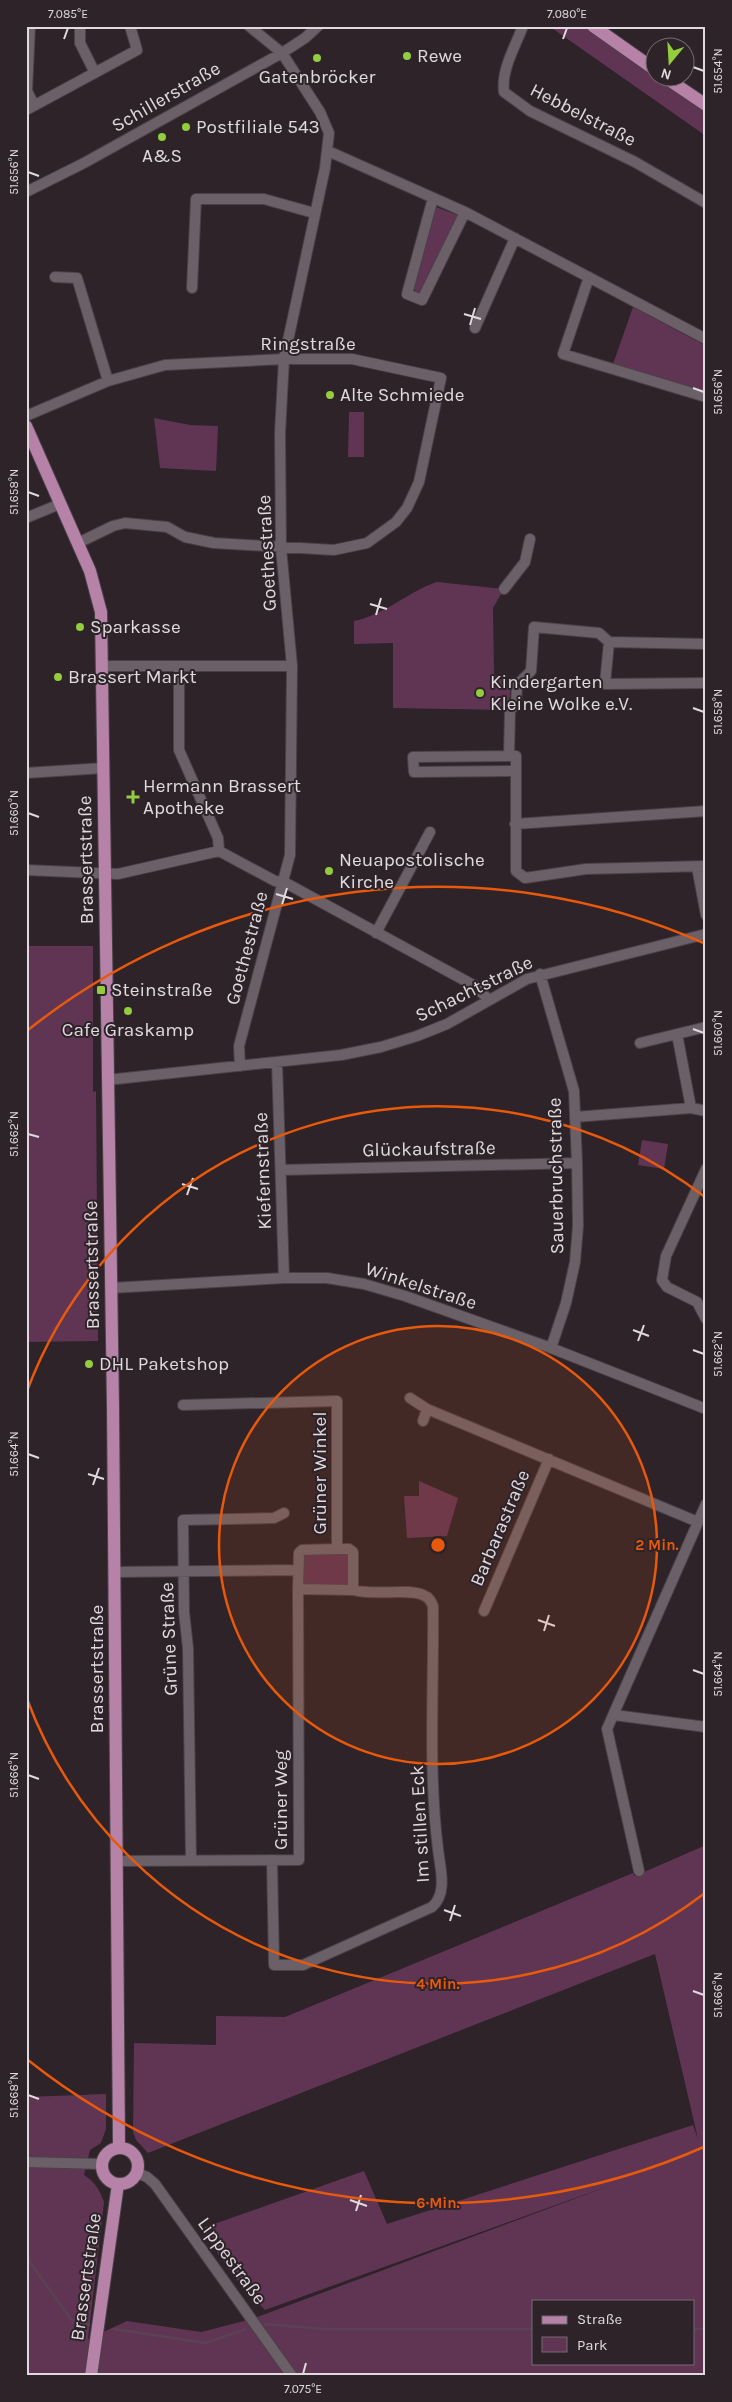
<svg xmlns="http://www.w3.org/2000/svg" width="732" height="2402" viewBox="0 0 732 2402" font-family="Karla,sans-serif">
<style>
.green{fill:#603554;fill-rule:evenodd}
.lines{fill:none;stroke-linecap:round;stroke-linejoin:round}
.stream{stroke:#5a4153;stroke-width:2.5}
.minor-casing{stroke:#4a4147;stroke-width:12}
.major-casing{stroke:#4a4147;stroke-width:14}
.minor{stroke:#6b6068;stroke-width:10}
.major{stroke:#b782a8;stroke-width:12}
.ticks{fill:none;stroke:#e0d9dd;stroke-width:2}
.ring{fill:none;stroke:#e8590c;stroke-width:2.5}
.poi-dot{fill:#93cc3d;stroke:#2d2329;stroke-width:2}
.labels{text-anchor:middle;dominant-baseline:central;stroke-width:4;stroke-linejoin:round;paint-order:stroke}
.poi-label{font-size:19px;fill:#e0d9dd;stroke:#2d2329;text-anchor:start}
.street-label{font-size:19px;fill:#e0d9dd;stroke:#2d2329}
.centre{fill:#e8590c;stroke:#2d2329;stroke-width:2.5}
.ring-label{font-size:15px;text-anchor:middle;font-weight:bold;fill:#e8590c;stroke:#2d2329;stroke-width:4;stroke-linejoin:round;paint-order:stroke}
.neatline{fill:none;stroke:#e0d9dd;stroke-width:2}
.ticks-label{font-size:12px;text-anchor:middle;fill:#e0d9dd}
</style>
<rect width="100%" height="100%" fill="#2d2329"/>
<path class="green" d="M549,26h35l10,7 112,79v24z
M436,207l21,8 1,3 -35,74h-6l-5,-4z
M633,307l73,39v47l-93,-29z
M349,412h15v45h-16z
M154,418l36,7 28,1 -2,45 -56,-3z
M437,582l67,7 -11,19 1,66 17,11 -3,25 -115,-2v-65l-39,1v-23c31,-6 53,-29 83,-39z
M26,946h67v146l3,-1 2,250 -72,1z
M642,1140l26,4 -4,25 -26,-4z
M419,1481l39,17 -11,38 -40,2 -3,-42h15z
M305,1552h42l3,2 1,30 -4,3h-42l-3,-4v-27z
M706,1845v531h-680v-279l80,-3v35l-5,14 -11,7 -6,25c11,7 15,14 20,27l-16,137 39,-18 74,11 51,-13 365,-136 -352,127 -24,-25 -41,-56 164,-58 23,53 306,-99 5,14 -43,-185 -507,199 -12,-13 -3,-8 1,-89 82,2v-29l69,1 348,-144 1,3 10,-4zM533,2301h160v62h-160z"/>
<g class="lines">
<path class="stream" d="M26,2257l47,65 16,3
M265,2324l59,5h209
M114,2329l91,14 41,-14
M693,2329h13"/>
<defs>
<path id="minor" d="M30,26l-3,65 7,14
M80,26v17l15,30
M523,26c-8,21 -22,44 -19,66l26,19 105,51 71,41
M26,110l111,-60 -7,-24
M328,151l137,61 241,127
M26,192l58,-29 198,-110 23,-15 13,-12
M433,198l-26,96 15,6 43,-88
M55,277l22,1 31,103
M589,277l-26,77 143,43
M192,288l4,-89h68l50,14
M475,328l40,-90
M26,416l82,-35 57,-16 119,-6h68l89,19 -22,104 -12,26 -11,14 -29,21 -33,7 -120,-7 -29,-6 -18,-10 -42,-4 -12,3 -35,17
M26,518l34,-14
M504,589l21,-27 5,-23
M706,644l-97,-2 -4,42 101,-1
M103,666h189
M179,666v84l39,88 1,13
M509,756l1,-46 6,-5 1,-20 14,-14 3,-44 65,6 10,9
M516,771l-102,1 -1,-15 103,-1v115l9,7 61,-9 120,-3
M26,773l78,-5
M515,824l191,-13
M697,867l9,48
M26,870l92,4 101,-23 56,30 9,1 191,104 14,14
M376,933l54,-101
M540,974l34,117 3,72 1,63 -3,36 -9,41 -15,45
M677,1034l29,-7
M640,1043l37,-9 14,74
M277,1062l7,216
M240,1066l-1,-20 51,-191 2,-189 -11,-118 -1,-115 4,-74 41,-191 4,-35 -9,-21 -38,-59 -33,-27
M107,1080l234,-25 40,-8 36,-11 30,-12 80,-45 179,-45
M575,1117l116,-9 15,3
M706,1169l-40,87 -4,24 5,7 30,15 9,17
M281,1170l296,-7
M111,1288l173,-10h43l37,6 41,12 146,52 155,61
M410,1398l17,11 271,113
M183,1405l154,-4v148
M423,1421l4,-12
M337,1549h12l4,3v38l-55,-1 1,-36 3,-3z
M115,1572l183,-2
M484,1611l65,-152
M614,1715l92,12
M191,1860l-3,-212 -4,-36 -1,-92 91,-2 10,-5
M272,1860l2,105h29l129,-58c16,-14 8,-39 6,-58 -10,-80 -4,-162 -5,-243 -2,-5 -4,-9 -10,-11 -15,-7 -49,1 -70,-5
M117,1861l182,-1 -1,-271
M639,1871l-32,-142 99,-225
M26,2162l76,2
M137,2173l10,4 8,7 137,192"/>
<path id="major" d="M593,26l61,43
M666,78l40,27
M26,426l64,145 11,41 12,795 6,741
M102 2166a18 18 0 1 1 36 0a18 18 0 1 1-36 0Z
M91,2376l27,-192"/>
</defs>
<use href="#minor" class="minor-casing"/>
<use href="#major" class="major-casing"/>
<use href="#minor" class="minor"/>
<use href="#major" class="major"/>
</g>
<path class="ticks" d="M64,39l4,-11M563,39l4,-11M693,67l11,4M28,172l11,4M464,314l17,5M470,325l5,-17M693,388l11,4M28,492l11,4M370,604l17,5M376,615l5,-17M693,708l11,4M28,813l11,4M276,894l17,5M282,905l5,-17M693,1029l11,4M28,1134l11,3M182,1184l16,5M187,1195l6,-17M633,1330l16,6M638,1341l6,-16M693,1350l11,4M28,1454l11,4M88,1474l16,5M93,1485l6,-17M538,1620l17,6M544,1631l5,-16M693,1670l11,4M28,1775l11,4M444,1910l17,6M450,1921l5,-16M693,1991l11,4M28,2095l11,4M350,2200l17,6M356,2211l5,-16M303,2374l3,-11"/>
<circle cx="438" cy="1545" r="219" fill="#e8590c" fill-opacity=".12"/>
<g class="ring">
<circle cx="438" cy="1545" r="219"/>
<path d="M705 1893A439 439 0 0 1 27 1699M27 1391A439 439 0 0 1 705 1197"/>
<path d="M706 2146A658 658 0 0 1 28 2060M28 1030A658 658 0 0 1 706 944"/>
</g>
<g class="poi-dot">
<circle cx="407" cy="56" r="5"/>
<circle cx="317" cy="58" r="5"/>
<circle cx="186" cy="127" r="5"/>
<circle cx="162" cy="137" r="5"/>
<circle cx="330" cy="395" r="5"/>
<circle cx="80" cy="627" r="5"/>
<circle cx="58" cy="677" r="5"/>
<circle cx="480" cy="693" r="5"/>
<path d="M130.5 789.5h5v5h5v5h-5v5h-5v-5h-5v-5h5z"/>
<circle cx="329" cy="871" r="5"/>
<rect x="96" y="985" width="10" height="10" rx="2.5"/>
<circle cx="128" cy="1011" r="5"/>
<circle cx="89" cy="1364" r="5"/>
</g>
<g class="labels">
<g class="poi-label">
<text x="417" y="56">Rewe</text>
<text x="317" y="77" text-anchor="middle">Gatenbröcker</text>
<text x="196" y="127">Postfiliale 543</text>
<text x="162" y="156" text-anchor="middle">A&amp;S</text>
<text x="340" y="395">Alte Schmiede</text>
<text x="90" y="627">Sparkasse</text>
<text x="68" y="677">Brassert Markt</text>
<text x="490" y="682">Kindergarten<tspan x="490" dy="22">Kleine Wolke e.V.</tspan></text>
<text x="143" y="786">Hermann Brassert<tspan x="143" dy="22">Apotheke</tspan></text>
<text x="339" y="860">Neuapostolische<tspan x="339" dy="22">Kirche</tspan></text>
<text x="111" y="990">Steinstraße</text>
<text x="128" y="1030" text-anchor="middle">Cafe Graskamp</text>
<text x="99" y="1364">DHL Paketshop</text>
</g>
<g class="street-label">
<text transform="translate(166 97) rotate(-30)">Schillerstraße</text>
<text transform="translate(583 115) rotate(27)">Hebbelstraße</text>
<text x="308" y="344">Ringstraße</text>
<text transform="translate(267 553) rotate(-93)">Goethestraße</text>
<text transform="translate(86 860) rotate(-91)">Brassertstraße</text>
<text transform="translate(247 948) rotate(-75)">Goethestraße</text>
<text transform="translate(474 989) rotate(-26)">Schachtstraße</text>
<text transform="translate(429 1149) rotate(-1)">Glückaufstraße</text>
<text transform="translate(263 1171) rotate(-92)">Kiefernstraße</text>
<text transform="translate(556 1176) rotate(-91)">Sauerbruchstraße</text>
<text transform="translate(92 1265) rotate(-91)">Brassertstraße</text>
<text transform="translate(421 1286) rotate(18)">Winkelstraße</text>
<text transform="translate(320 1473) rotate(-90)">Grüner Winkel</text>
<text transform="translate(500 1528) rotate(-67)">Barbarastraße</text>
<text transform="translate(169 1639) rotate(-92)">Grüne Straße</text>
<text transform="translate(97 1669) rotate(-90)">Brassertstraße</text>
<text transform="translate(281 1800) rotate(-90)">Grüner Weg</text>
<text transform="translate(420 1824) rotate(-93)">Im stillen Eck</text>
<text transform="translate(232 2261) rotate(54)">Lippestraße</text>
<text transform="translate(86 2277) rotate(-82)">Brassertstraße</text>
</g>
</g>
<circle cx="438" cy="1545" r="8" class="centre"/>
<g class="ring-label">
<text x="657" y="1550">2 Min.</text>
<text x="438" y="1989">4 Min.</text>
<text x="438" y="2208">6 Min.</text>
</g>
<rect width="732" height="2402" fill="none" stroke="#2d2329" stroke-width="55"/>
<rect x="532" y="2300" width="162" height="65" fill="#2d2329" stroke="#756c71"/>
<rect x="542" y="2316" width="25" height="8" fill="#b782a8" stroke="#756c71"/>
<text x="577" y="2324" font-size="15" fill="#e0d9dd">Straße</text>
<rect x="542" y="2337" width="25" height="15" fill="#603554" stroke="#756c71"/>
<text x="577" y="2350" font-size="15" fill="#e0d9dd">Park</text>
<g transform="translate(670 62) rotate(198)"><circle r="24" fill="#2d2329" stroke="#756c71"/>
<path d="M0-4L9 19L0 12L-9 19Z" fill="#93cc3d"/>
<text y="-8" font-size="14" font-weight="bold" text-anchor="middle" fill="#e0d9dd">N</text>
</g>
<rect x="28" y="28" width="676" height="2346" class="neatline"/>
<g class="ticks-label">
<text x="68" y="18">7.085°E</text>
<text x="567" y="18">7.080°E</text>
<text transform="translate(718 71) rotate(-90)" y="4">51.654°N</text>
<text transform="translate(14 172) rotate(-90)" y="4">51.656°N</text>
<text transform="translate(718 392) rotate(-90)" y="4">51.656°N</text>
<text transform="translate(14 492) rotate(-90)" y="4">51.658°N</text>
<text transform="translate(718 712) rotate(-90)" y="4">51.658°N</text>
<text transform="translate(14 813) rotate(-90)" y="4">51.660°N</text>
<text transform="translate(718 1033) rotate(-90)" y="4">51.660°N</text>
<text transform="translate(14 1134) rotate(-90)" y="4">51.662°N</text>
<text transform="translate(718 1354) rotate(-90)" y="4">51.662°N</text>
<text transform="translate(14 1454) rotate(-90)" y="4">51.664°N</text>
<text transform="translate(718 1674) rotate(-90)" y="4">51.664°N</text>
<text transform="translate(14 1775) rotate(-90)" y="4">51.666°N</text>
<text transform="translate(718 1995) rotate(-90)" y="4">51.666°N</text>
<text transform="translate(14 2095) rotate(-90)" y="4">51.668°N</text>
<text x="303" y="2393">7.075°E</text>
</g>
</svg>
